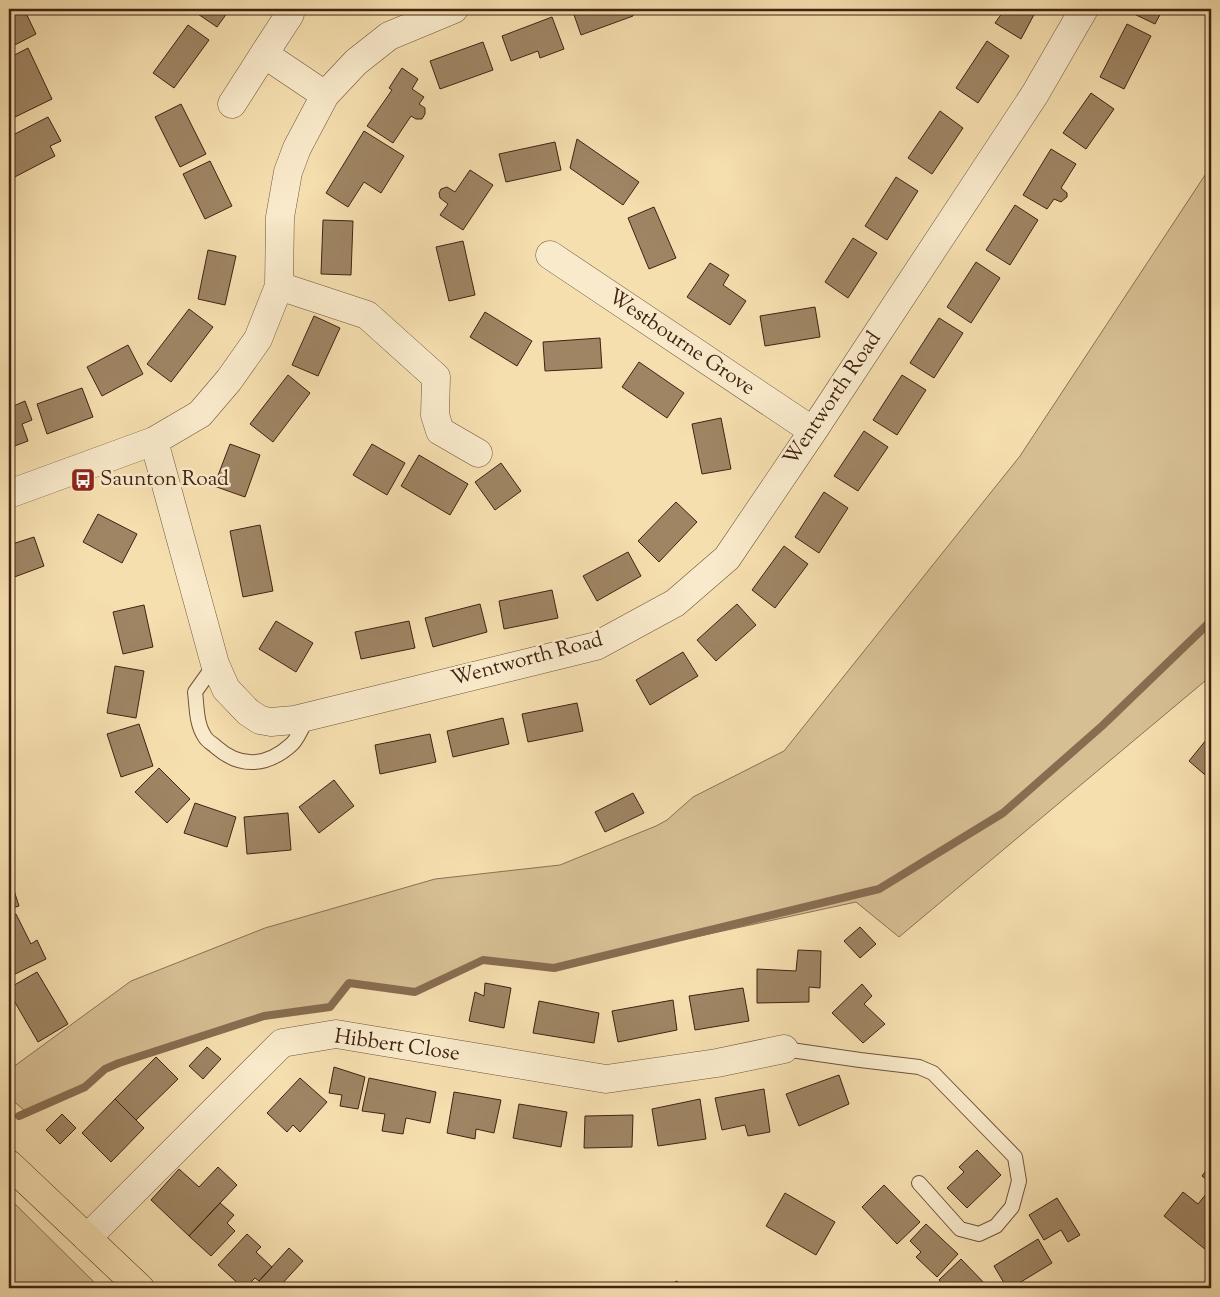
<svg xmlns="http://www.w3.org/2000/svg" width="1220" height="1297" viewBox="0 0 1220 1297" font-family="'Sorts Mill Goudy',serif">
<style>
.green{fill:#d7bf94;stroke:#8c7154}
.lines{fill:none;stroke-linecap:round;stroke-linejoin:round}
.stream{stroke:#886d51;stroke-width:8}
.building{fill:#9f8564;stroke:#402313}
.lane-casing{stroke:#6e523a;stroke-width:16}
.street-casing{stroke:#6e523a;stroke-width:29}
.highway-casing{stroke:#402313;stroke-width:29}
.lane{stroke:#f9eacb;stroke-width:14}
.street{stroke:#f9eacb;stroke-width:28}
.highway{stroke:#f6dfaf;stroke-width:28}
.labels{text-anchor:middle;dominant-baseline:central;stroke-width:5;stroke-linejoin:round;paint-order:stroke}
.street-label{font-size:21px;fill:#402313;stroke:#f9eacb}
.poi-label{font-size:21px;fill:#402313;stroke:#f9eacb;text-anchor:start}
</style>
<rect width="100%" height="100%" fill="#f6dfaf"/>
<filter id="stains"><feTurbulence type="fractalNoise" baseFrequency=".004" numOctaves="4"/><feColorMatrix values="0 0 0 0 .2 0 0 0 0 .09 0 0 0 0 .02 0 0 0 .5 -.17"/></filter>
<radialGradient id="worn" r=".72"><stop offset=".6" stop-color="#630" stop-opacity="0"/><stop offset="1" stop-color="#630" stop-opacity=".3"/></radialGradient>
<path class="green" d="M1211,166v510l-312,261 -43,-35 -303,66 -69,-8 -69,32 -66,-10 -17,26 -67,11 -113,32 -47,18 -20,18 -59,25 -17,-15v-27l122,-89 134,-53 170,-49 125,-14 96,-39 11,-6 26,-23 91,-46 236,-295z
M9,1198l91,90h-91z"/>
<g class="lines">
<path class="stream" d="M19,1116l66,-29 20,-18 14,-6 145,-47 66,-9 19,-24 66,9 68,-32 71,8 325,-79 124,-76 99,-87 109,-105"/>
</g>
<path class="building" d="M9,9h15l12,25 -27,14z
M197,9h33l-13,18 -22,-15z
M572,9h59l2,7 -52,19z
M1005,9h32l-16,30 -26,-16z
M1132,9h31l-8,15 -25,-12z
M552,17l12,32 -24,9 -2,-7 -27,10 -9,-25z
M1127,24l24,12 -27,53 -24,-12z
M188,25l21,15 -35,48 -21,-15z
M987,41l22,15 -31,47 -22,-15z
M483,42l10,28 -53,19 -10,-28z
M28,48l24,51 -37,18 -6,-13v-46z
M402,68l16,11 -6,10 12,8 -5,7 6,4v6l-3,5h-6l-5,-3 -18,27 -26,-17 25,-36 -3,-2z
M1091,93l23,16 -28,40 -23,-16z
M181,104l25,50 -26,13 -25,-50z
M940,111l23,17 -31,46 -24,-16z
M48,117l13,24 -11,5 5,10 -46,24v-24l6,-4 -6,-15z
M364,131l40,25 -23,37 -17,-11 -16,25 -22,-14z
M577,139l62,43 -16,23 -53,-37z
M555,142l6,28 -55,12 -7,-28z
M1051,149l25,15 -15,24 6,5v4l-6,5 -7,-3 -7,10 -24,-14z
M210,161l22,45 -27,13 -22,-45z
M470,170l23,15 -30,45 -23,-15 8,-11 -8,-6 -1,-5 2,-4 6,-2 8,5z
M896,177l22,14 -31,49 -22,-14z
M1015,205l23,15 -28,45 -24,-15z
M654,207l22,51 -27,11 -21,-51z
M323,220l30,1 -2,54 -30,-1z
M853,238l24,15 -29,45 -23,-16z
M463,241l12,54 -26,6 -13,-54z
M208,250l28,6 -11,49 -27,-6z
M976,262l24,16 -29,45 -24,-16z
M710,263l19,12 -6,10 23,16 -16,24 -43,-28z
M815,307l5,30 -55,9 -5,-30z
M189,309l24,18 -42,55 -24,-18z
M485,312l47,29 -15,25 -47,-29z
M314,316l26,12 -22,48 -26,-11z
M939,318l24,15 -29,45 -24,-15z
M600,338l2,30 -57,3 -2,-29z
M128,345l15,29 -41,22 -15,-29z
M639,362l45,31 -17,25 -45,-31z
M288,375l22,18 -37,49 -23,-18z
M902,375l24,15 -29,45 -24,-15z
M82,388l11,29 -46,17 -10,-30z
M25,401l7,19 -10,4 6,17 -19,7v-40z
M721,418l10,51 -29,5 -10,-50z
M864,431l24,16 -30,44 -24,-15z
M230,444l30,11 -15,42 -31,-11z
M372,444l33,19 -18,32 -34,-20z
M419,455l49,29 -18,31 -49,-29z
M501,463l20,28 -26,19 -20,-28z
M824,492l24,16 -29,45 -24,-16z
M676,502l21,20 -38,40 -21,-21z
M98,514l39,20 -15,29 -39,-21z
M260,525l13,66 -30,6 -13,-66z
M34,537l10,29 -35,13v-34z
M784,546l24,18 -33,44 -23,-18z
M628,552l13,24 -44,25 -14,-25z
M552,590l6,28 -54,11 -5,-28z
M480,604l7,28 -54,15 -8,-29z
M737,604l19,21 -40,36 -19,-21z
M144,605l9,42 -30,7 -10,-42z
M276,621l37,22 -17,29 -37,-23z
M409,621l6,27 -54,11 -6,-27z
M683,652l15,24 -48,29 -14,-25z
M115,666l29,5 -8,47 -29,-5z
M577,703l6,28 -55,11 -6,-28z
M503,718l6,26 -56,13 -6,-26z
M139,724l14,42 -32,11 -14,-43z
M430,734l6,28 -56,12 -5,-29z
M1211,734v46l-22,-19z
M159,768l31,31 -23,24 -32,-31z
M334,780l20,26 -35,27 -20,-26z
M633,793l11,20 -39,19 -10,-20z
M195,803l41,14 -9,30 -43,-14z
M288,813l3,37 -44,4 -3,-37z
M9,875l10,31 -10,3z
M16,914l15,30 6,-4 9,19 -37,18v-60z
M860,927l16,17 -16,14 -16,-17z
M798,950l23,1 -1,37 -11,-1v15l-52,1v-34l39,2z
M37,972l31,52 -30,18 -29,-50v-4z
M485,983l26,5 -7,40 -35,-7 6,-29 9,4z
M862,984l10,12 -8,8 21,20 -22,19 -31,-30z
M743,988l6,33 -54,9 -6,-34z
M673,1000l4,30 -59,12 -6,-31z
M539,1001l60,12 -5,30 -61,-10z
M207,1047l14,12 -18,20 -14,-13z
M156,1057l22,22 -42,41 -21,-21z
M334,1067l31,10 -7,32 -18,-3 2,-11 -13,-2z
M839,1075l10,29 -50,22 -13,-32z
M300,1078l27,24 -27,30 -7,-7 -6,7 -20,-19z
M369,1078l67,14 -6,31 -24,-5 -3,16 -21,-3 3,-17 -23,-3z
M764,1089l6,43 -22,4 -3,-11 -23,5 -7,-32z
M454,1092l47,8 -7,33 -18,-4 -1,10 -28,-6z
M115,1099l29,29 -33,34 -29,-29z
M700,1099l6,40 -48,7 -6,-37z
M519,1104l48,8 -6,35 -48,-9z
M62,1114l14,14 -16,16 -14,-14z
M633,1115l-1,32 -48,1 1,-32z
M977,1150l24,25 -34,33 -20,-20 17,-16 -5,-5z
M1211,1164v19l-9,-7z
M218,1167l19,18 -48,51 -38,-36 28,-31 20,18z
M884,1185l36,37 -23,22 -35,-37z
M1211,1188v66l-47,-38 19,-24 15,12z
M785,1193l50,29 -19,33 -50,-29z
M1057,1198l23,37 -12,7 -7,-12 -17,10 -15,-25z
M220,1203l14,12 -7,8 8,8 -24,25 -22,-20z
M926,1224l32,30 -21,23 -21,-20 5,-5 -11,-11z
M247,1234l14,13 -5,5 16,15 -13,14 -4,-3 -10,10h-2l-25,-23z
M1038,1239l14,24 -41,25h-4l-13,-22z
M289,1248l14,13 -23,25 3,2h-22l3,-2 -5,-5z
M961,1259l28,29h-43l-7,-8z
M676,1281l12,7h-17z"/>
<g class="lines">
<defs>
<path id="lane" d="M215,664l-20,28c2,15 1,32 10,45 2,4 8,7 11,10 25,22 52,19 76,-3 7,-7 11,-18 15,-27
M784,1049l76,11 59,7 14,6 82,84 4,24 -7,26 -16,19 -17,8 -19,-5 -41,-46"/>
<path id="street" d="M290,14l-26,40 61,41
M232,104l32,-50
M550,255l263,176
M279,286l88,29 69,62 -1,38 5,16 38,22
M154,441l46,-27 29,-34 29,-41 21,-53 1,-69 8,-45 9,-24 28,-53 31,-33 33,-26 65,-27
M9,494l145,-53 61,223 11,25 22,23 12,8 11,2 23,-2 302,-74 79,-43 52,-45 86,-127 222,-337 49,-85
M87,1238l195,-195 54,-9 270,45 111,-16 67,-14"/>
<path id="highway" d="M9,1164l131,124"/>
</defs>
<use href="#lane" class="lane-casing"/>
<use href="#street" class="street-casing"/>
<use href="#highway" class="highway-casing"/>
<use href="#lane" class="lane"/>
<use href="#street" class="street"/>
<use href="#highway" class="highway"/>
</g>
<defs>
<symbol id="bus-square" viewBox="-11 -11 22 22"><rect x="-9" y="-9" width="18" height="18" rx="4" fill="#8f2418" stroke="#f9eacb"/><path d="M-5-6H5V4H4V6H2V4H-2V6H-4V4H-5ZM-3.5-4V0h7V-4ZM-3.5 1.2v1.5H-2V1.2ZM2 1.2v1.5H3.5V1.2Z" fill="#fff"/></symbol>
</defs>
<g fill-rule="evenodd">
<use href="#bus-square" x="69" y="466" width="28" height="28"/>
</g>
<g class="labels">
<g class="street-label">
<text transform="translate(681 343) rotate(34)">Westbourne Grove</text>
<text transform="translate(833 399) rotate(-56)">Wentworth Road</text>
<text transform="translate(527 660) rotate(-15)">Wentworth Road</text>
<text transform="translate(397 1046) rotate(8)">Hibbert Close</text>
</g>
<g class="poi-label">
<text x="100" y="480">Saunton Road</text>
</g>
</g>
<rect width="1220" height="1297" fill="none" stroke="#f6dfaf" stroke-width="30"/>
<rect x="10" y="10" width="1200" height="1277" fill="none" stroke="#402313" stroke-width="2.5"/>
<rect x="15" y="15" width="1190" height="1267" fill="none" stroke="#402313"/>
<rect width="100%" height="100%" filter="url(#stains)"/>
<rect width="100%" height="100%" fill="url(#worn)"/>
</svg>
